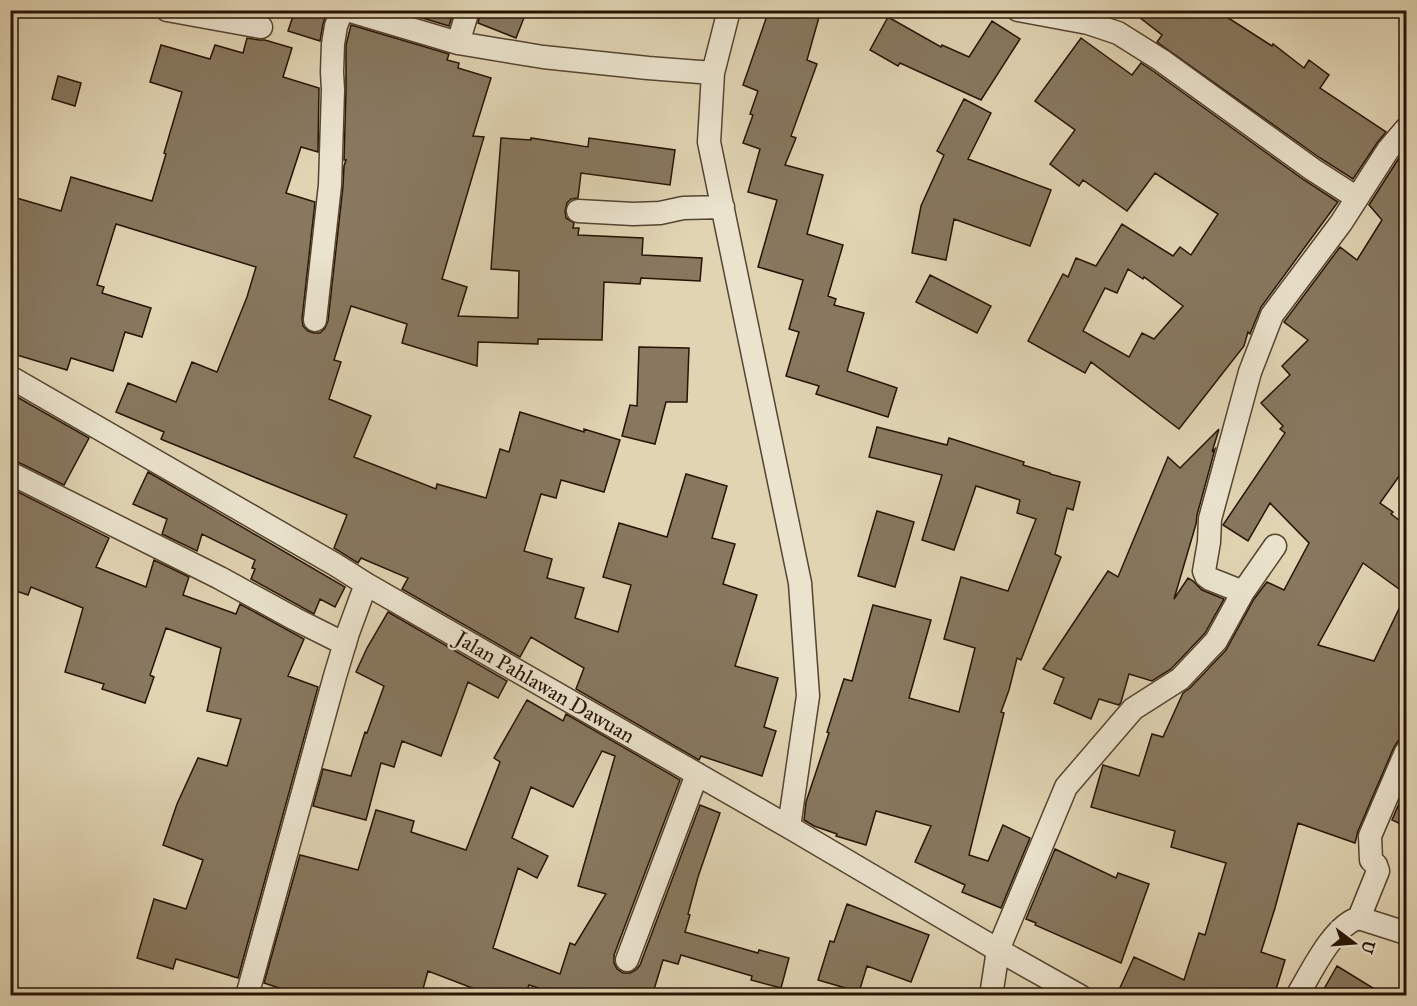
<svg xmlns="http://www.w3.org/2000/svg" width="1417" height="1006" viewBox="0 0 1417 1006" font-family="'IM FELL Great Primer',serif">
<style>
.building{fill:#87785f;stroke:#271404;stroke-width:1.5;fill-rule:evenodd}
.lines{fill:none;stroke-linecap:round;stroke-linejoin:round}
.street-casing{stroke:#554430;stroke-width:25}
.street{stroke:#ebe3ce;stroke-width:22}
.labels{text-anchor:middle;dominant-baseline:central;stroke-width:4.5;stroke-linejoin:round;paint-order:stroke}
.street-label{font-size:21px;fill:#271404;stroke:#ebe3ce}
</style>
<rect width="100%" height="100%" fill="#e0d4b3"/>
<filter id="stains"><feTurbulence type="fractalNoise" baseFrequency=".00333" numOctaves="4"/><feColorMatrix values="0 0 0 0 .2 0 0 0 0 .09 0 0 0 0 .02 0 0 0 .5 -.17"/></filter>
<radialGradient id="worn" r=".72"><stop offset=".6" stop-color="#630" stop-opacity="0"/><stop offset="1" stop-color="#630" stop-opacity=".3"/></radialGradient>
<path class="building" d="M295,10h32l-4,14 -3,17 -32,-10z
M396,10h58l-5,16z
M481,10h46l-11,28 -38,-15z
M769,10h52l-14,50 10,4 -26,72 5,2 -11,27 38,10 -16,59 36,11 -15,51 8,3 -2,6 30,8 -17,58 50,17 -9,29 -72,-23 3,-8 -33,-10 13,-44 -10,-3 14,-49 -45,-13 19,-67 -29,-8 12,-43 -17,-6 10,-28 -3,-1 8,-23 -15,-6z
M1130,10h86l56,36 1,-2 31,24 5,-8 20,15 -9,13 66,44 -9,11 -24,36 -33,-21 -163,-116 5,-7z
M888,17l53,30 1,-2 27,12 23,-36 28,18 -39,61 -81,-37 -2,3 -28,-16z
M351,25l98,29 -2,6 12,3 -1,5 33,10 -18,58 11,1 -42,142 25,8 -9,29 60,2 1,-47 -28,-2 10,-131 30,2v-2l57,9 1,-9 86,12 -5,35 -89,-12 -3,25 -7,1 -4,4 -2,8 1,7 8,5 -1,5h6l-1,7 65,3 -1,17 60,3 -2,23 -59,-3 -1,6 -36,-2 -2,58 -64,-1v5l-60,-2 -1,24 -75,-23 5,-19 -56,-18 -17,54 7,2 -12,37 42,17 -17,41 82,32 1,-5 49,14 14,-49 9,3 11,-40 64,20v-3l36,11 -16,52 -43,-12 -5,18 -15,-4 -17,57 28,8 -5,19 37,10 -9,30 43,14 13,-47 -28,-8 16,-54 48,14 19,-63 41,12 -15,52 23,6 -12,40 34,11 -22,71 43,12 -14,49 12,4 -14,45 -61,-20 -2,4 -123,-71 8,-21 -53,-31 -11,20 -118,-68 6,-11 -47,-20 -3,5 -24,-15 13,-33 -184,-75 -2,-1 3,-7 -48,-20 12,-29 48,19 16,-40 25,10 30,-75 9,-30 -140,-43 -19,61 7,2 -2,6 49,15 -9,29 -17,-5 -12,39 -42,-13 -4,12 -57,-17v-157l51,15 10,-34 81,24 14,-47 -2,-1 18,-61 -32,-10 11,-37 49,14 5,-14 28,8 4,-15 12,2h6l27,8 -9,29 36,11 -1,64 -17,-5 -15,46 29,9 -13,117 1,7 5,5 6,2h6l5,-5 3,-7 15,-135 1,-20 2,-6h-2l2,-70v-45z
M1081,38l51,37 9,-12 12,8 151,109 34,22 -77,105 -11,27 -2,-2 -4,14 -65,83 -88,-67 -6,11 -57,-32 35,-67 5,3 8,-19 20,8 26,-42 51,32 7,-9 11,8 27,-41 -63,-41 -28,38 -44,-31 -4,6 -29,-22 25,-34 -40,-29zM1128,269l15,10 1,-2 39,29 -29,33 -12,-6 -13,24 -46,-26 22,-43 12,5z
M58,76l23,7 -6,23 -23,-7z
M964,99l27,14 -23,46 83,31 -21,56 -76,-27 -8,41 -34,-7 9,-47 23,-51 -7,-4z
M1407,149v316l-27,38 13,9 -2,2 16,12v213l-9,2 -4,6 -36,84 -3,12 -57,-20 -23,85 -14,44 24,8 -11,36h-143l-12,-6 15,-33 50,23 15,-47 6,2 21,-72 -55,-16 4,-16 -84,-24 12,-42 36,11 13,-42 11,3 20,-44 7,-5 36,-38 28,-51 13,-17 17,8 25,-47 -39,-40 -22,38 -25,-16 62,-92 -5,-4 3,-3 -22,-23 29,-28 -8,-9 26,-26 -24,-18 56,-75 17,13 25,-40 -13,-15 30,-47zM1363,563l43,31 -32,67 -56,-16z
M930,275l61,31 -14,27 -61,-31z
M639,347l50,1 -2,54h-21l-11,42 -33,-8 8,-31 7,1z
M10,393l79,45 -25,47 -48,-24 -6,-1z
M877,427l70,18 2,-7 75,24 -1,3 27,8v1l30,8 -7,28 -6,-2 -12,46 6,3 -40,103 -4,-2 -8,32 -8,22 3,1 -35,142 19,6 15,-36 27,13 -29,70 -39,-16 3,-7 -50,-23 16,-36 -55,-15 -10,34 -30,-9 1,-2 -23,-8 -10,-6 2,-18 23,-69 -2,-1 17,-53 8,2 21,-76 58,15 -22,78 50,14 16,-64 -31,-9 17,-62 47,14 28,-72 -19,-6 3,-13 -44,-14 -22,64 -32,-10 20,-65 -73,-18z
M1219,429l-7,23 3,-3 -18,66 -1,9 -22,75 14,-21 5,3 9,9 22,9 -19,34 -34,36 -19,12 -23,-7 -8,28 -2,3 -20,-6 -8,20 -37,-16 10,-25 -21,-9 65,-98 10,6 50,-120 12,11z
M148,472l197,115 -10,20 -15,-8 -6,15 -63,-35 4,-10 -3,-1 3,-8 -53,-26 -5,17 -35,-17 5,-15 -34,-15z
M10,488l99,50 -13,29 50,20 8,-27 35,17 -6,18 53,19 4,-10 64,35 -16,37 30,11 -80,291 -62,-19 -3,10 -36,-11 17,-59 32,10 17,-49 -40,-15 14,-41 21,-46 29,8 14,-47 -34,-8 14,-63 -55,-20 -16,47 4,2 -9,26 -43,-14 2,-5 -39,-12 18,-64 -52,-21 -3,8 -18,-6z
M877,511l37,11 -19,65 -37,-11z
M388,612l119,69 -9,17 -30,-16 -27,74 -39,-15 -8,26 -13,-4 -15,57 -53,-14 10,-37 28,7 14,-44 2,1 17,-47 -28,-14 11,-24z
M527,700l36,21 3,-7 114,66 -66,175v8l3,6 6,4h7l6,-3 4,-5 60,-160 20,8 -22,64 -10,37 2,1 -5,17 73,21 1,-3 30,8 -8,30 -30,-8 1,-4 -71,-21 -3,9 -15,-4 -11,36h-99l1,-3 -25,-8 -4,11h-32l-65,-25 -7,25h-118l-39,-13 36,-128 58,15 18,-60 38,11 -3,11 55,18 34,-88 -6,-4zM602,751l13,5 -37,130 28,8 -31,51 -5,-2 -10,31 -67,-26 25,-80 19,10 11,-22 -36,-18 19,-51 42,20z
M1407,785v42l-15,-7z
M1055,849l61,29 2,-5 31,11 -28,79 -86,-38 1,-2 -10,-4z
M847,904l82,31 -18,47 -44,-16 -8,26 -41,-12 12,-39 4,1z
M1337,966l49,30h-66z"/>
<g class="lines">
<defs>
<path id="street" d="M167,10l94,17
M347,10l111,33 85,14 105,11 65,5
M729,10l-16,63 -4,69 91,441 8,113 -19,131
M1018,10l70,13 30,10 43,27 151,109 45,29
M458,43l10,-33
M578,211l55,3 27,-1 23,-5 40,-1
M315,320l15,-135 3,-95 -1,-18 1,-28 3,-18 6,-16
M10,377l326,188 30,19 423,243 209,123 82,46
M10,473l210,105 75,41 50,25
M1243,592l-33,-13 -4,-3 -2,-5 5,-29 1,-23 40,-147 22,-57 69,-92 47,-73 18,-21
M1359,918l19,-47 -2,-6 -5,-5 -1,-24 36,-84
M627,960l70,-186
M247,996l88,-320 13,-43 18,-49
M991,996l7,-46 68,-163 67,-78 47,-30 36,-38 27,-49 32,-46
M1297,996c14,-23 36,-71 62,-78l47,15"/>
</defs>
<use href="#street" class="street-casing"/>
<use href="#street" class="street"/>
</g>
<g class="labels">
<g class="street-label">
<text transform="translate(545 687) rotate(30)">Jalan Pahlawan Dawuan</text>
</g>
</g>
<rect width="1417" height="1006" fill="none" stroke="#e0d4b3" stroke-width="36"/>
<rect x="12" y="12" width="1393" height="982" fill="none" stroke="#271404" stroke-width="3"/>
<rect x="18" y="18" width="1381" height="970" fill="none" stroke="#271404" stroke-width="1.5"/>
<g transform="translate(1354 943) rotate(106)" stroke="#ebe3ce" stroke-width="4.5" paint-order="stroke">
<path d="M0-4.5L10 22L0 15L-10 22Z" fill="#271404"/>
<text y="-9" font-size="16" font-weight="bold" text-anchor="middle" fill="#271404">U</text>
</g>
<rect width="100%" height="100%" filter="url(#stains)"/>
<rect width="100%" height="100%" fill="url(#worn)"/>
</svg>
